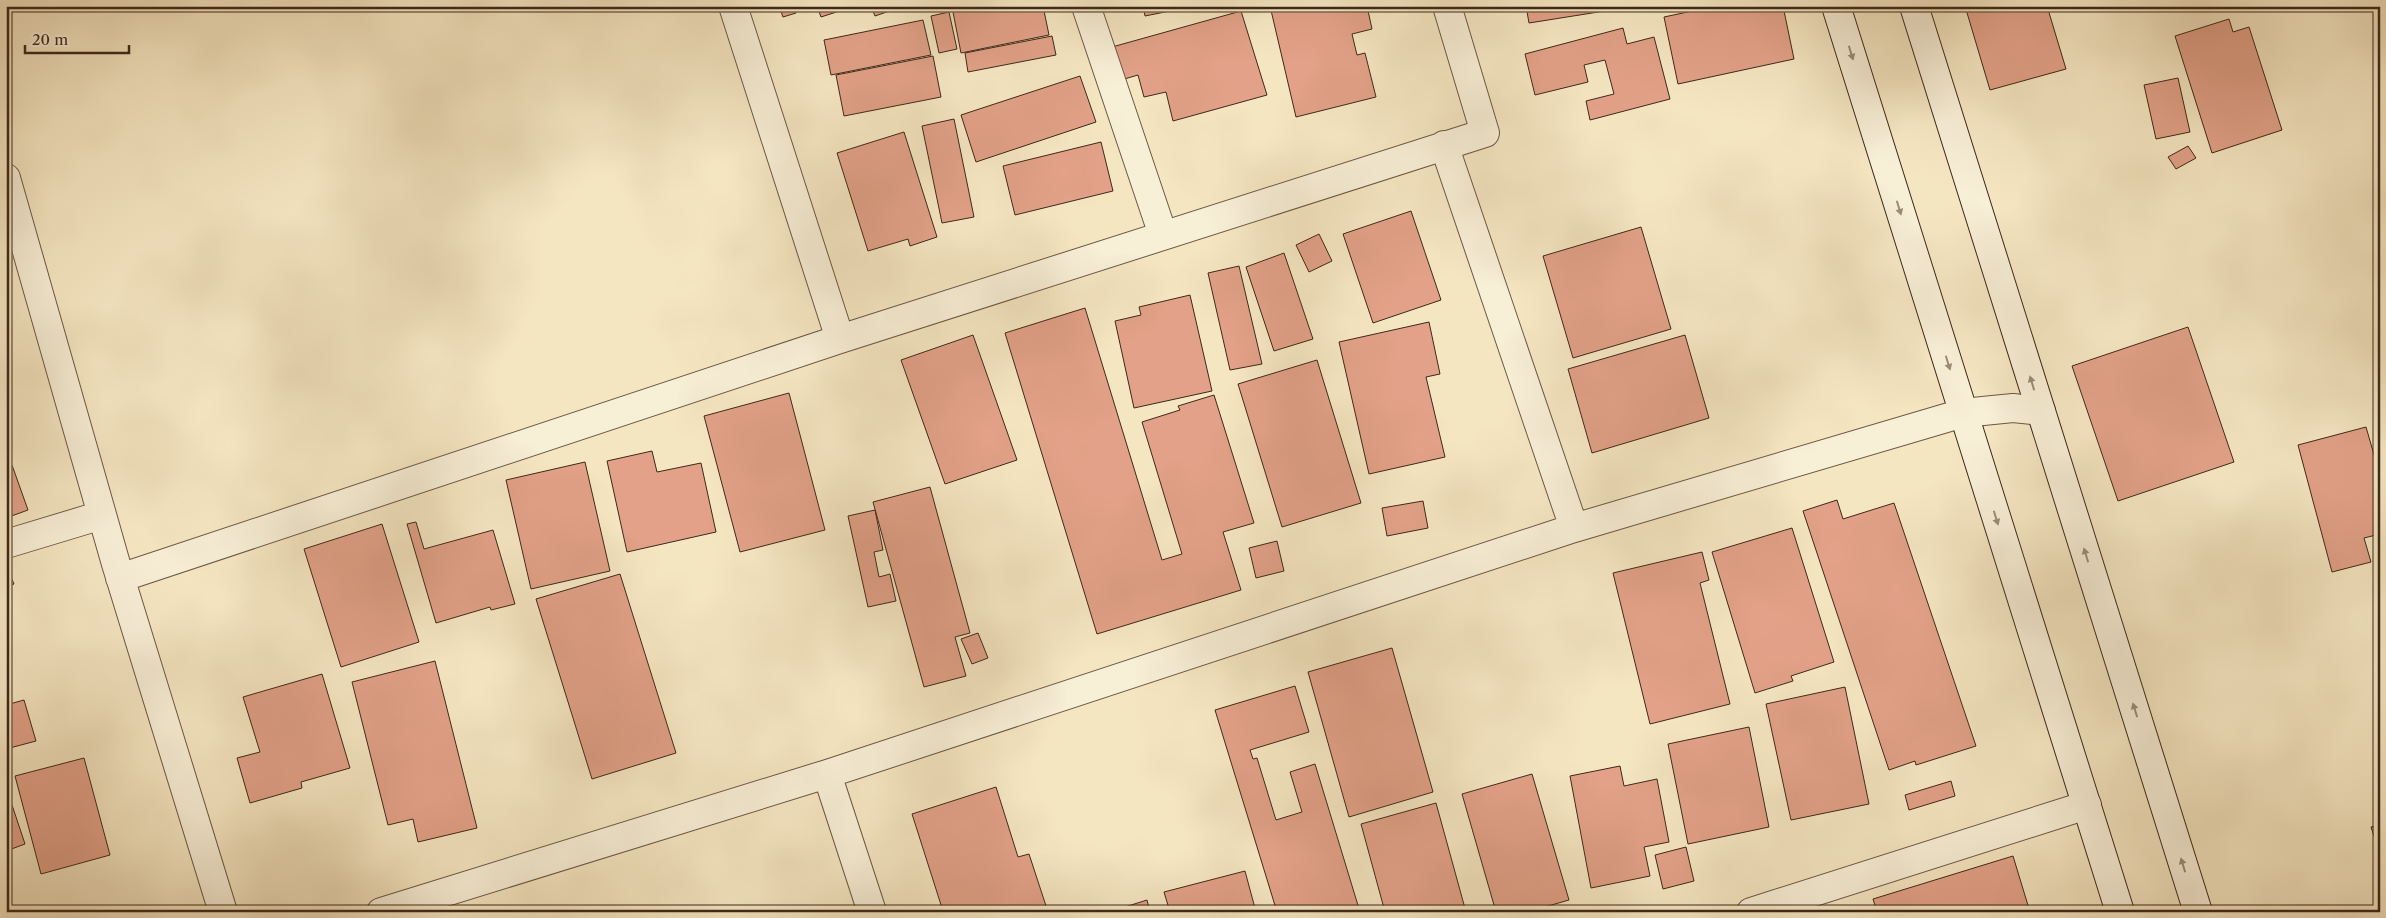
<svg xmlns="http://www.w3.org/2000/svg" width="2386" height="918" viewBox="0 0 2386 918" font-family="'Libre Caslon Text',serif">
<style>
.building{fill:#e2a188;stroke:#3d2919}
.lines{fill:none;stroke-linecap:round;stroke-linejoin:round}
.street-casing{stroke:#6b5843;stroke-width:30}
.secondary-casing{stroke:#3d2919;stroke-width:30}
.street{stroke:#f8efd7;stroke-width:28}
.secondary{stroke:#f8efd7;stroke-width:28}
.oneway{fill:#9a8c78}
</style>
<rect width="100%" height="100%" fill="#f5e6c2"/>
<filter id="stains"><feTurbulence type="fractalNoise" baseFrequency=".004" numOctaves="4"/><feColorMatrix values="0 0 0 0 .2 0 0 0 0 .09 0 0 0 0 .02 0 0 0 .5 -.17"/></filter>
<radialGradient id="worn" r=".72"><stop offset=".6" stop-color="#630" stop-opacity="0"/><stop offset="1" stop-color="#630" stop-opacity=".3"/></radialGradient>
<path class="building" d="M779,6h15l2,7 -13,4z
M817,6h38l-34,11z
M871,6h33l-29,10z
M1043,6l6,29 -88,18 -9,-46z
M1143,6h52l-50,10z
M1270,6h97l5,23 -20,5 5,21 8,-2 11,44 -80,20z
M1526,6h84l1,4 -82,13z
M1716,6h67l11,53 -116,25 -14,-67z
M1965,6h82l19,63 -76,21z
M1241,11l26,84 -94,26 -7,-29 -22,5 -6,-22 -17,5 -9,-33z
M949,12l8,37 -18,4 -8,-37z
M2229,19l4,13 16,-5 33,103 -70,23 -37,-117z
M923,20l8,35 -100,20 -7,-35z
M1623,28l4,16 27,-7 16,62 -80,21 -4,-19 28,-7 -9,-34 -21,5 4,17 -53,13 -10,-41z
M1052,36l4,19 -88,17 -3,-19z
M933,56l8,41 -97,19 -8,-41z
M1080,76l16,46 -120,40 -15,-47z
M2178,78l12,54 -34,7 -12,-54z
M954,119l20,98 -32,6 -20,-97z
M904,132l33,105 -27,9 -2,-7 -40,12 -31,-98z
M1101,142l12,49 -98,24 -12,-49z
M2188,146l8,12 -20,11 -8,-12z
M1411,211l30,89 -68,23 -30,-89z
M1641,227l30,102 -98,29 -30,-102z
M1319,234l13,27 -23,11 -13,-27z
M1284,253l29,86 -39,12 -28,-84z
M1239,266l23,98 -32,6 -22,-97z
M1190,295l22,96 -78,17 -19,-87 26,-6 -2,-8z
M1085,308l77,252 20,-6 -40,-132 38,-12 -2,-4 36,-11 40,128 -31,9 18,58 -144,44 -92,-301z
M1429,322l11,52 -14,3 19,80 -76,17 -30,-132z
M2188,327l46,135 -116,39 -46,-135z
M973,335l44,125 -72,24 -44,-124z
M1685,335l24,83 -117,35 -24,-84z
M1317,360l44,143 -79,24 -44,-143z
M789,393l36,137 -85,22 -36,-136z
M2366,427l9,31 5,-2v78l-16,4 7,24 -39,10 -34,-127z
M652,451l5,21 44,-9 15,69 -89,20 -20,-91z
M585,462l25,109 -79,18 -25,-109z
M12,465l16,45 -22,8v-51z
M930,487l40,146 -15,4 11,39 -42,11 -51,-185z
M1837,500l6,19 51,-16 82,243 -60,19 -1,-4 -26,9 -86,-259z
M1423,501l5,27 -41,8 -5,-28z
M875,510l8,40 -9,2 5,25 11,-3 6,27 -28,6 -20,-91z
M416,522l8,27 69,-19 22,74 -24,6 -1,-3 -54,16 -29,-99z
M382,524l37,118 -78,25 -37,-118z
M1792,528l42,134 -43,14 2,5 -38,12 -43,-141z
M1277,541l7,30 -28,7 -7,-30z
M1702,552l7,28 -9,3 30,121 -80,20 -37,-151z
M6,565l8,19 -8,3z
M620,574l56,179 -84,26 -56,-180z
M978,633l10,25 -16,6 -11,-25z
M1392,648l41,144 -84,25 -41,-145z
M435,661l42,167 -59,14 -5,-23 -25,6 -36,-143z
M322,674l28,94 -49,14 1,6 -52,15 -13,-45 23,-6 -17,-55z
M1295,686l14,46 -59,18 3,9 4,-1 19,62 26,-8 -12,-40 25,-8 45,148h-83l-62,-202z
M1845,687l24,117 -78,16 -25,-116z
M24,700l12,41 -30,8v-44z
M1749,727l20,100 -81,17 -20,-100z
M84,758l26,97 -69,19 -26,-98z
M1620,766l4,20 33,-7 12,63 -25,5 6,29 -59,12 -21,-112z
M1532,774l37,126 -42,12h-31l-34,-118z
M1951,781l4,15 -46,14 -4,-15z
M996,787l22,70 11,-3 19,58h-113l7,-4 -30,-94z
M1436,803l30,109h-81l-24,-88z
M12,805l13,39 -19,7v-44z
M2380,825v29l-9,-27z
M1686,847l8,34 -31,8 -8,-34z
M2013,856l17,56h-153l-4,-13z
M1245,871l11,41h-86l-6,-20z
M1147,900l3,12h-41z"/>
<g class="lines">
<defs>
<path id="street" d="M733,6l107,333
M1086,6l77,229
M1444,145l130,383
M6,178l110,386 107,348
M6,544l96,-29
M120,578l720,-239 645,-206 -38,-127
M827,774l45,138
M381,912l446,-138 747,-246 389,-115 50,-5 28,3
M1751,912l336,-107"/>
<path id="secondary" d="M1836,6l284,906
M1914,6l284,906"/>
</defs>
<use href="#street" class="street-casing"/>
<use href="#secondary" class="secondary-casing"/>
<use href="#street" class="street"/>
<use href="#secondary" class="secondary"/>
</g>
<defs><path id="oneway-solid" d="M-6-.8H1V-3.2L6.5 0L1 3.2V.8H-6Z" transform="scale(1.25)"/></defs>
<g class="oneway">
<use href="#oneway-solid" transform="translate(1851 53) rotate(73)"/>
<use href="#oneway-solid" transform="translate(1899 208) rotate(73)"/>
<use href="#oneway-solid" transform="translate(1948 363) rotate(73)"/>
<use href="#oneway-solid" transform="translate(2032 383) rotate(-107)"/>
<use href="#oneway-solid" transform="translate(1996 518) rotate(73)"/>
<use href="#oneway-solid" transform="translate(2086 555) rotate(-107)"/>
<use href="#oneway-solid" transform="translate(2135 710) rotate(-107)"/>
<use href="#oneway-solid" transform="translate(2183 865) rotate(-107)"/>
</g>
<rect width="2386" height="918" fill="none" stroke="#f5e6c2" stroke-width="25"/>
<rect x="8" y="8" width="2371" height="903" fill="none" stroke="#3d2919" stroke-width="2.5"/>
<rect x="12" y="12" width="2361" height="893" fill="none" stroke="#3d2919"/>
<path d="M25 45v8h104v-8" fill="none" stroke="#3d2919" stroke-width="2.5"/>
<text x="32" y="45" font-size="15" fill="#3d2919" stroke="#f8efd7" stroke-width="4" paint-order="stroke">20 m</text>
<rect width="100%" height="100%" filter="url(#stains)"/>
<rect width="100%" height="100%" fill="url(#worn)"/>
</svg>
